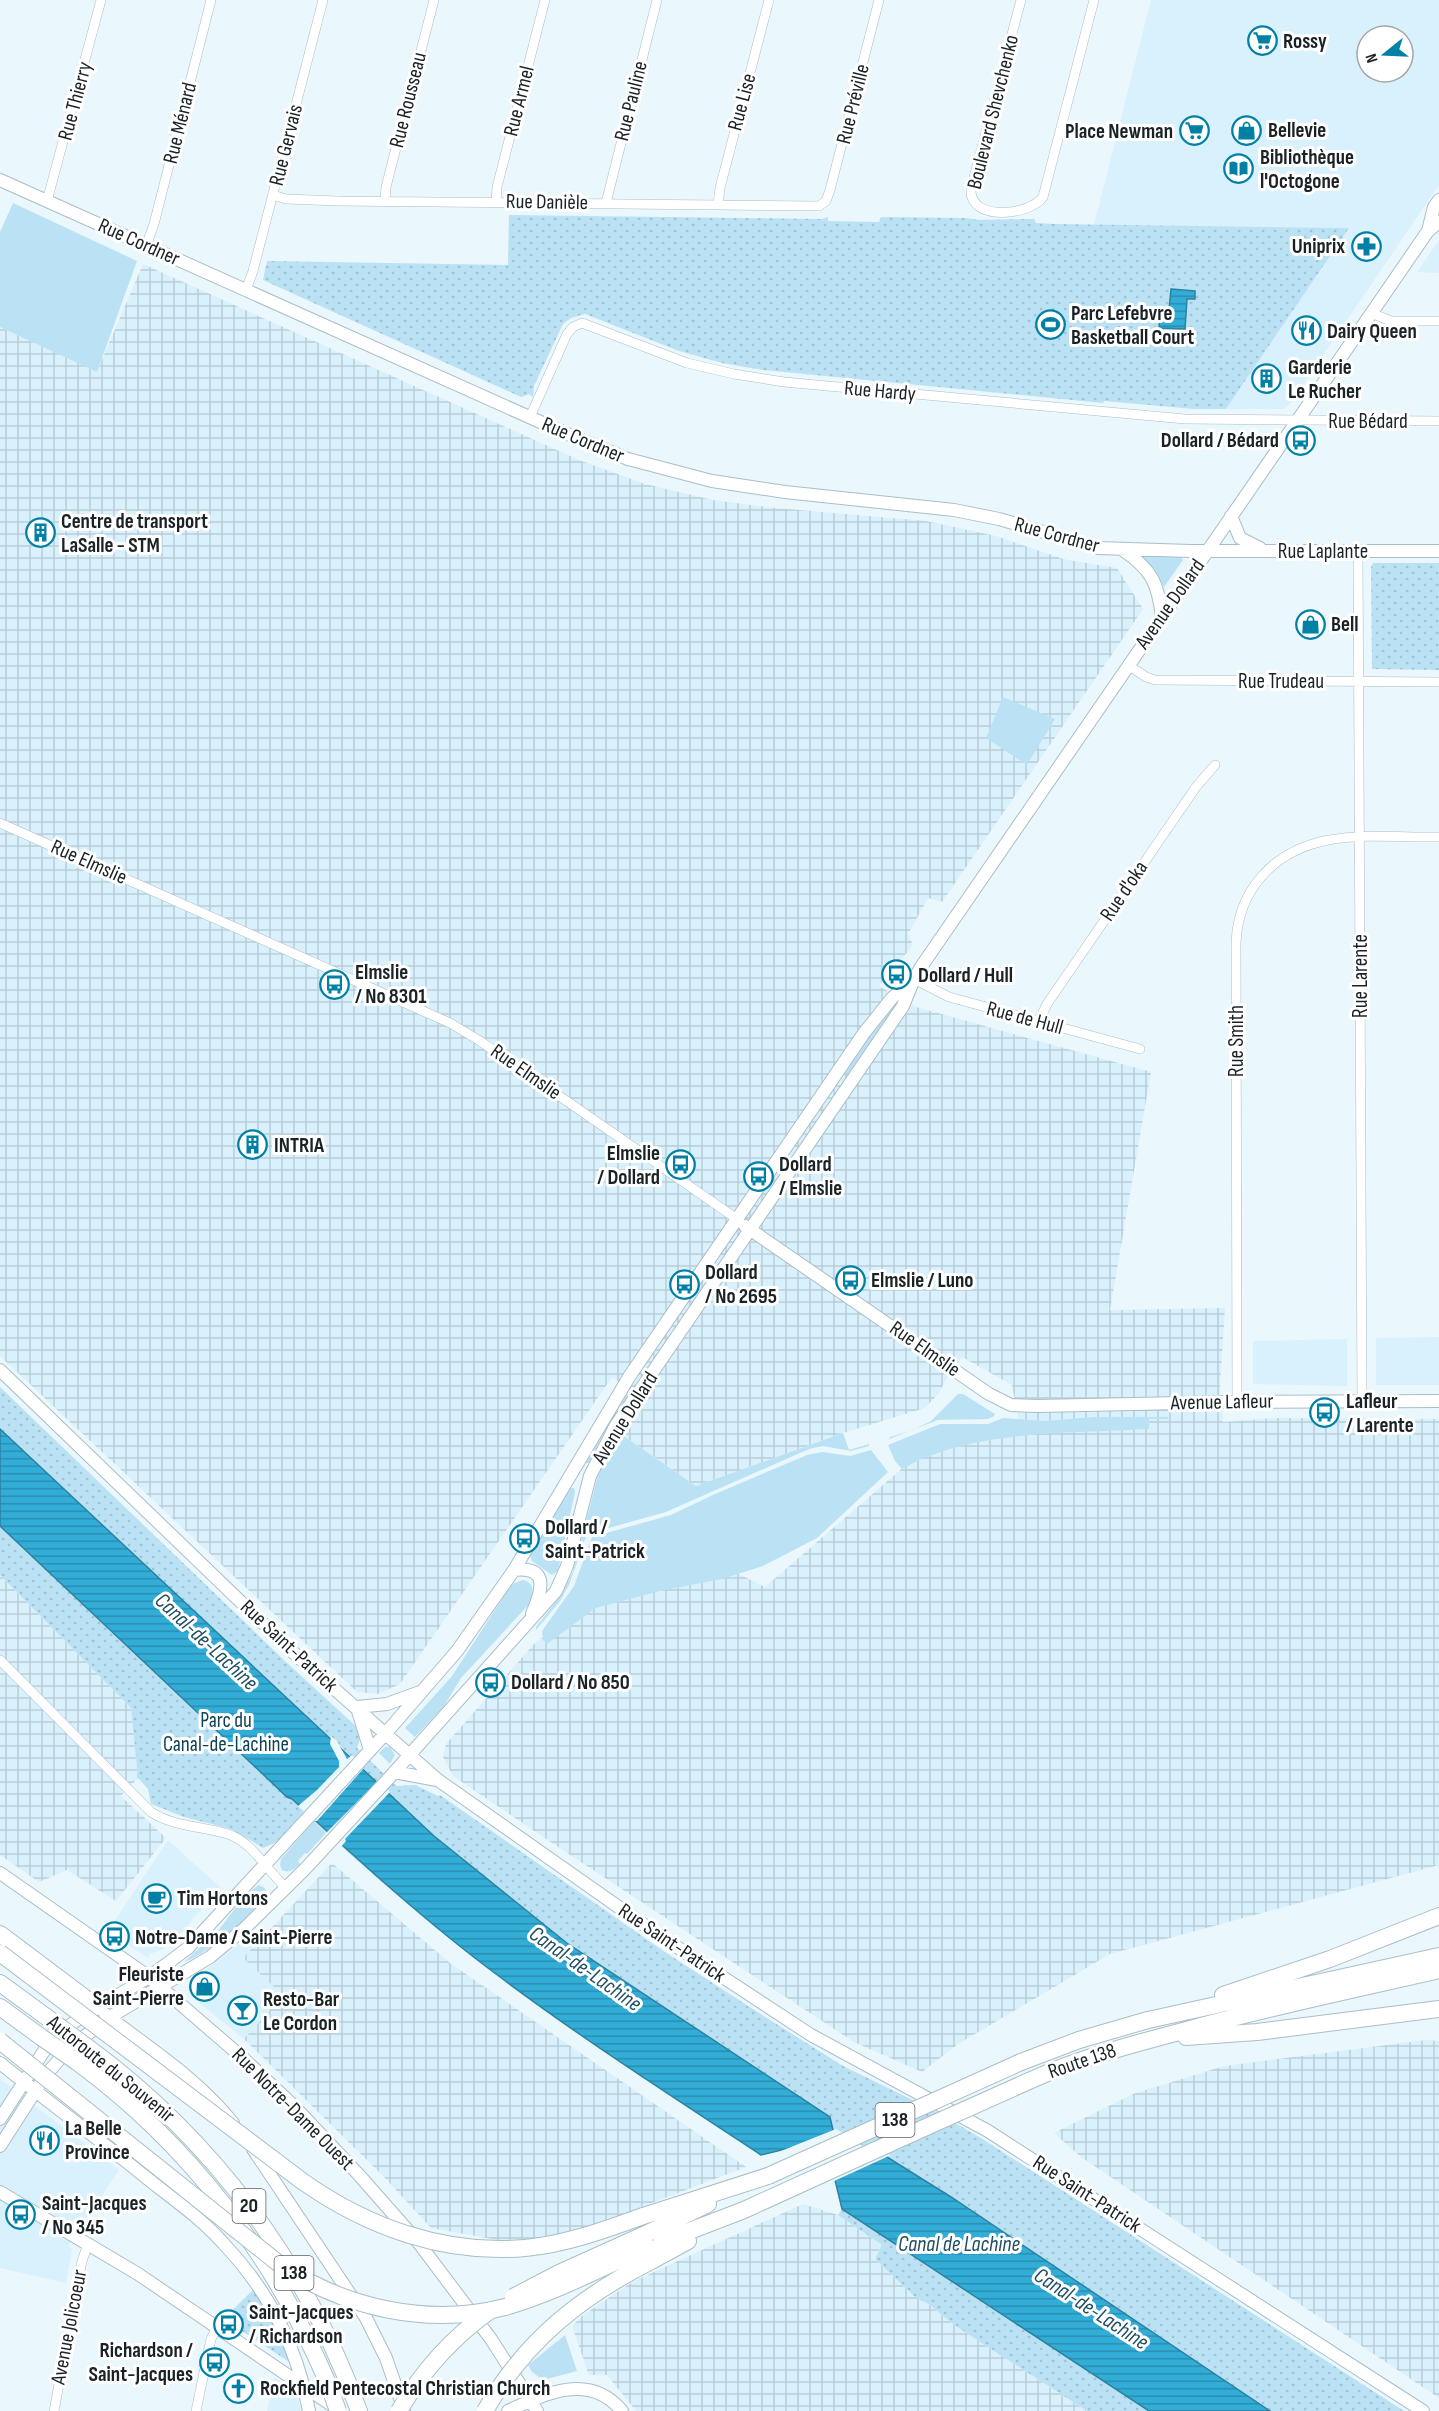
<svg xmlns="http://www.w3.org/2000/svg" width="1439" height="2411" viewBox="0 0 1439 2411" font-family="'Sofia Sans Condensed',sans-serif">
<style>
.built{fill:#d9f1fc;fill-rule:evenodd}
.industrial{fill:url(#industrial-grid)}
.grass{fill:#bbe2f4}
.park{fill:url(#park-dots)}
.water{fill:url(#water-rules);stroke:#2b83a2;stroke-width:1.5}
.pier{fill:#eaf7fc}
.lines{fill:none;stroke-linecap:round;stroke-linejoin:round}
.street-casing{stroke:#aabec7;stroke-width:10}
.secondary-casing{stroke:#aabec7;stroke-width:14}
.highway-casing{stroke:#aabec7;stroke-width:18}
.street{stroke:#fff;stroke-width:9}
.secondary{stroke:#fff;stroke-width:12}
.highway{stroke:#fff;stroke-width:16}
.highway-bridge-casing{stroke:#aabec7;stroke-width:18;stroke-linecap:butt}
.highway-bridge{stroke:#fff;stroke-width:16}
.labels{text-anchor:middle;dominant-baseline:central;stroke-width:6;stroke-linejoin:round;paint-order:stroke}
.shield{fill:#fff;stroke:#5f6466;stroke-width:1.5}
.shield-label{font-size:20px;font-weight:bold;fill:#1a2225}
.poi-label{font-size:21px;font-weight:bold;fill:#1a2225;stroke:#fff;text-anchor:start}
.street-label{font-size:21px;fill:#1a2225;stroke:#fff}
.park-label{font-size:21px;fill:#0f4254;stroke:#fff}
.water-label{font-size:22px;font-style:italic;fill:#205063;stroke:#fff}
</style>
<defs>
<pattern id="industrial-grid" width="8" height="8" patternUnits="userSpaceOnUse" patternTransform="scale(1.5)"><rect width="8" height="8" fill="#d9f1fc"/><path d="M0 4h8M4 0v8" fill="none" stroke="#baced8"/></pattern>
<pattern id="park-dots" width="8" height="8" patternUnits="userSpaceOnUse" patternTransform="scale(1.5)"><rect width="8" height="8" fill="#bbe2f4"/><path d="M2 2h.1M6 6h.1" fill="none" stroke="#a0c2d1" stroke-width="1.8" stroke-linecap="round"/></pattern>
<pattern id="water-rules" width="6" height="5" patternUnits="userSpaceOnUse" patternTransform="scale(1.5)"><rect width="6" height="5" fill="#32add8"/><path d="M0 2.5h6" fill="none" stroke="#2a8caf"/></pattern>
</defs>
<rect width="100%" height="100%" fill="#eaf7fc"/>
<path class="built" d="M1151,0h288v185l-150,220 -6,4h-57l123,-181 -255,-3zM1367,36h36v36h-36z
M1439,240v33l-22,-1z
M1439,1337v48h-63v-47z
M1347,1339v47l-94,-2v-43z
M168,1840l53,48 -30,33 -6,9 -16,10 -6,9 -13,5 -2,4 -30,-20 2,-3 -5,-3 -2,2 -5,-3z
M252,1935l7,5 -16,18 41,37 -40,44 -53,-43 -3,-9 5,-8z
M0,2079l119,91 -51,76 4,3 -6,34 -66,-15z
M274,2377l18,13 6,9 3,12h-34z"/>
<path class="industrial" d="M143,264l436,196 66,24 68,16 52,7 161,14 70,15 67,23 54,9 26,41 -201,293 -14,-4 -20,36 5,11 -34,41 37,21 235,65 -41,238 115,-2 -5,77 3,37 52,-4 164,1v446l-329,89 -152,90 -36,28 -68,-30 -299,-197 -102,-69 -10,-19 3,-13 88,-100 29,-22 37,-19 137,-30 28,14 163,-141 91,-21 -7,-40 -50,-28 -17,24 -6,12 -14,15 -82,25 -147,53 -78,-54 24,-34 -30,-21 -212,307 -22,10 -21,-2 -357,-336v-1029l97,44z
M0,1575l131,133 7,70 -17,18 45,42 -50,63 -49,-31 -28,12 -39,-27z
M332,1863l118,100 296,204 -149,57 -59,15 -40,1 -67,-12 -46,-50 -141,-139 39,-44 -40,-37z
M1426,2040l13,1v357l-358,-241 -27,-24 79,-39 91,-28z
M803,2204l35,11 44,30 -7,14 40,38 15,8 24,20 133,86h-451l-29,-36h-18l-17,-49 10,-10 50,-34z"/>
<path class="grass" d="M13,203l124,58 -40,111 -97,-45v-95z
M1143,556h37l3,4 -19,27 -11,-19 -11,-9z
M1003,697l52,22 -28,46 -41,-27z
M896,1002l2,1 -50,71 -3,-3 25,-38z
M628,1390l3,3 -29,43 -13,27h-3l-1,-2z
M958,1394h5l32,20 -1,2 -6,3 -50,1 -49,19 1,-2 23,-7 18,-9z
M1095,1417h75l-3,2h-18v10c-80,5 -176,0 -247,40l-7,-8 -7,-16 52,-21h48l15,-6 42,3z
M618,1432l78,54 147,-53 6,17 20,-6v2l-18,5 -28,-5 -14,3 -143,63 -79,22 -18,51 -9,16 -24,29v-3l23,-29 14,-26 26,-101z
M871,1450l17,22 -71,66 -54,28 -41,13 -62,12 -64,17 -49,36 -4,-4 -1,-9 32,-45 18,-49 79,-22 44,-21 92,-39 15,-3 28,4z
M570,1488h4l1,4 -17,79 -6,4 -20,-14 -2,-6z
M523,1580c13,3 8,12 10,20l-72,78 -17,28 -29,31 -10,-9 2,-2 45,-50 60,-92z
M385,1747h5l5,8 -5,9 -11,-11z
M314,1821l12,12 -19,21 -2,-1 -7,8 2,3c-6,5 -10,10 -18,6l-2,-5 1,-6z
M259,1885l6,3 1,7c-9,18 -64,62 -82,67l34,-31 28,-37z
M565,2335l12,36 -34,9 -11,-8 -4,-7z"/>
<path class="park" d="M509,215l313,4 6,-2v4l51,1 2,-5 85,1 13,2 55,-1 2,4 18,1 295,4 -123,181h-32l-90,-8 -1,2 -340,-33 -41,-7 -43,-12 -94,-37 -14,4 -8,6 -29,62 -1,11 -4,-3 -8,3 -258,-117 4,-19 241,4z
M1373,563h66v107l-67,-1 -1,-102z
M0,1387l285,274 74,68 -2,2 3,8 -3,9 40,38 18,-1 23,11 2,-1 225,157 94,61 84,53 88,43 50,29 423,273h-317l-133,-86 -24,-20 -15,-8 -40,-38 7,-14 -44,-30 4,-6 -7,-29 -45,-33 -29,8c-160,-105 -318,-211 -457,-343l-27,30 -14,6 -32,-19 -47,-12 -33,-13 -3,-15 -10,-11 -7,-70 -131,-133z
M253,2290l18,29 20,44 -68,-44z"/>
<path class="water" d="M1171,289l24,2v8h-8l-2,30 -26,-1 1,-18h9z
M0,1429l434,407 134,108 262,173 3,13 28,19 26,8 64,40 319,214h-121l-307,-202 -7,-29 -45,-32 -29,7c-88,-58 -177,-115 -261,-178 -73,-54 -141,-116 -208,-178l-5,-2 -287,-271z"/>
<path class="pier" d="M331,1736l6,5 10,18 5,-4 12,13 -47,53h-3l-16,-15 19,-16 22,-23v-6l-9,-17z
M379,1780l11,12 -45,47 1,2 -6,7 -15,-14z
M836,2129l27,17 28,9 -59,27 -43,-31 -23,6z"/>
<g class="lines">
<defs>
<path id="street" d="M1021,0l-50,189c-2,33 58,27 72,8l51,-197
M273,195l13,4 52,2 481,5 7,-5 4,-11 49,-190
M47,201l54,-201
M385,201l1,-14 48,-187
M496,202l1,-15 48,-187
M606,203l51,-203
M718,205l2,-17 49,-188
M146,246l8,-22 57,-224
M246,290l7,-19 70,-271
M1371,313l20,8h48
M530,417l37,-83 6,-7 9,-4 105,40 47,11 50,8 401,37 254,2
M1358,551l4,850
M1128,665l18,12 9,3 284,2
M0,823l450,200 30,18 257,178
M914,979l35,18 191,52
M1039,1021l8,-17 149,-217 19,-22
M1237,1401l-1,-458c1,-25 9,-48 26,-67 45,-51 116,-38 177,-39
M0,1660l151,152c23,15 51,14 77,22 24,8 40,37 58,54
M54,2411l28,-150 6,-17
M196,2411l15,-72 6,-12"/>
<path id="secondary" d="M0,180l565,253 63,26 84,22 73,11 169,18 45,9 99,29 92,3h249
M1428,231l6,-24 5,-7
M1231,516l9,22 20,10
M1123,550c29,20 35,33 39,67
M745,1226l244,168 22,11 26,1 191,-4 211,-1
M0,1370l298,287 140,123 216,152 157,103 177,96 435,280
M514,1570c36,-4 28,21 18,44
M357,1707l30,-3 33,-12
M358,1711l12,39
M394,1772l43,8
M0,1873l149,104 95,82 50,47 65,69 59,67 73,97 46,72
M105,2014c45,35 92,64 128,109
M0,2063c47,38 96,74 143,112 27,22 57,42 80,68 45,47 74,104 86,168
M0,2119l44,-68 17,-19 20,-15 68,-40 39,-29 198,-215 71,-82 57,-81 115,-193 235,-344 28,-35 19,-16
M0,2146l45,-70 24,-28 41,-31 100,-60 35,-29 60,-59 84,-91 167,-187 11,-25 23,-90 25,-49 288,-421 11,-27 7,-12 507,-736 11,-9
M253,2149l113,169 20,40 18,52
M0,2192l138,82 201,136
M508,2411c38,-18 82,-39 114,0"/>
<path id="highway" d="M0,1934l97,73
M0,1983l56,41
M1223,1995l107,-36 109,-43
M0,2007l41,30
M1186,2037l71,-5 182,-23
M90,2049c124,92 216,216 269,362
M77,2062c113,83 198,195 252,324
M1021,2062l58,-22 69,-20 291,-64
M1029,2081c53,-24 108,-38 165,-53 81,-22 163,-39 245,-58
M643,2216l125,-40
M650,2232l58,-28
M648,2247l96,-37 180,-82
M653,2260l35,-19"/>
</defs>
<use href="#street" class="street-casing"/>
<use href="#secondary" class="secondary-casing"/>
<use href="#highway" class="highway-casing"/>
<use href="#street" class="street"/>
<use href="#secondary" class="secondary"/>
<use href="#highway" class="highway"/>
<defs>
<path id="highway-bridge" d="M0,1953l302,228c65,46 142,74 223,67 41,-4 80,-18 118,-32
M56,2024l34,25
M41,2037l36,25
M0,2041l278,222c65,45 150,64 227,44 49,-14 96,-39 143,-60
M924,2128l105,-47
M768,2176l253,-114
M513,2297l46,-24 91,-41
M329,2386l9,25
M399,2411c23,-40 54,-74 92,-101
M485,2411c40,-71 97,-115 168,-151"/>
</defs>
<use href="#highway-bridge" class="highway-bridge-casing"/>
<use href="#highway-bridge" class="highway-bridge"/>
</g>
<defs>
<symbol id="supermarket-ring" viewBox="-11 -11 22 22"><circle r="9.5" fill="#fff" stroke="#0080a5" stroke-width="1.5"/><path d="M-6-5.5h2.5l.6 2H6L4.5 2H-2.5L-4.4-4H-6ZM-1.5 3.2a1.3 1.3 0 1 0 .1 0ZM3 3.2a1.3 1.3 0 1 0 .1 0Z" fill="#0080a5"/></symbol>
<symbol id="shop-ring" viewBox="-11 -11 22 22"><circle r="9.5" fill="#fff" stroke="#0080a5" stroke-width="1.5"/><path d="M-5-2.5h2.3a2.7 3.5 0 0 1 5.4 0H5L5.5 6h-11ZM-1.5-2.5h3a1.5 2.3 0 0 0-3 0Z" fill="#0080a5"/></symbol>
<symbol id="library-ring" viewBox="-11 -11 22 22"><circle r="9.5" fill="#fff" stroke="#0080a5" stroke-width="1.5"/><path d="M-6-4Q-3-5.5-.7-3.5V5Q-3 3-6 4ZM6-4Q3-5.5 .7-3.5V5Q3 3 6 4Z" fill="#0080a5"/></symbol>
<symbol id="pharmacy-ring" viewBox="-11 -11 22 22"><circle r="9.5" fill="#fff" stroke="#0080a5" stroke-width="1.5"/><path d="M-2-6h4v4h4v4h-4v4h-4v-4h-4v-4h4Z" fill="#0080a5"/></symbol>
<symbol id="stadium-ring" viewBox="-11 -11 22 22"><circle r="9.5" fill="#fff" stroke="#0080a5" stroke-width="1.5"/><path d="M0-5a6.5 5 0 1 0 0 10a6.5 5 0 1 0 0-10ZM-3.5-1.8h7v3.6h-7Z" fill="#0080a5"/></symbol>
<symbol id="restaurant-ring" viewBox="-11 -11 22 22"><circle r="9.5" fill="#fff" stroke="#0080a5" stroke-width="1.5"/><path d="M-5-6h1v4h1v-4h1v4h1v-4h1v5L-1.5 .5V6h-2V.5L-5-1ZM5-6V6H3V1.5H1.5Q1.5-4 5-6Z" fill="#0080a5"/></symbol>
<symbol id="building-ring" viewBox="-11 -11 22 22"><circle r="9.5" fill="#fff" stroke="#0080a5" stroke-width="1.5"/><path d="M-4-6H4V6H1V3H-1V6H-4ZM-2.5-4.3h1.7v1.8h-1.7ZM.8-4.3h1.7v1.8H.8ZM-2.5-1h1.7V.8h-1.7ZM.8-1h1.7V.8H.8Z" fill="#0080a5"/></symbol>
<symbol id="bus-ring" viewBox="-11 -11 22 22"><circle r="9.5" fill="#fff" stroke="#0080a5" stroke-width="1.5"/><path d="M-5-6H5V4H4V6H2V4H-2V6H-4V4H-5ZM-3.5-4V0h7V-4ZM-3.5 1.2v1.5H-2V1.2ZM2 1.2v1.5H3.5V1.2Z" fill="#0080a5"/></symbol>
<symbol id="cafe-ring" viewBox="-11 -11 22 22"><circle r="9.5" fill="#fff" stroke="#0080a5" stroke-width="1.5"/><path d="M-5.5-4.5H6V0H3Q3 3.5 0 3.5H-2.5Q-5.5 3.5-5.5 0ZM3-3.2v2h1.7v-2ZM-6 4.5H4V6H-6Z" fill="#0080a5"/></symbol>
<symbol id="bar-ring" viewBox="-11 -11 22 22"><circle r="9.5" fill="#fff" stroke="#0080a5" stroke-width="1.5"/><path d="M-6-5H6L.8 .8V4.5H3.5V6h-7V4.5H-.8V.8Z" fill="#0080a5"/></symbol>
<symbol id="church-ring" viewBox="-11 -11 22 22"><circle r="9.5" fill="#fff" stroke="#0080a5" stroke-width="1.5"/><path d="M-1.2-6h2.4v3.5h3.3v2.4h-3.3V6h-2.4V-.1h-3.3v-2.4h3.3Z" fill="#0080a5"/></symbol>
</defs>
<g fill-rule="evenodd">
<use href="#supermarket-ring" x="1246" y="24" width="33" height="33"/>
<use href="#shop-ring" x="1230" y="114" width="33" height="33"/>
<use href="#supermarket-ring" x="1178" y="114" width="33" height="33"/>
<use href="#library-ring" x="1222" y="152" width="33" height="33"/>
<use href="#pharmacy-ring" x="1350" y="230" width="33" height="33"/>
<use href="#stadium-ring" x="1034" y="308" width="33" height="33"/>
<use href="#restaurant-ring" x="1290" y="314" width="33" height="33"/>
<use href="#building-ring" x="1250" y="362" width="33" height="33"/>
<use href="#bus-ring" x="1284" y="424" width="33" height="33"/>
<use href="#building-ring" x="24" y="516" width="33" height="33"/>
<use href="#shop-ring" x="1294" y="608" width="33" height="33"/>
<use href="#bus-ring" x="880" y="958" width="33" height="33"/>
<use href="#bus-ring" x="318" y="968" width="33" height="33"/>
<use href="#building-ring" x="236" y="1128" width="33" height="33"/>
<use href="#bus-ring" x="664" y="1148" width="33" height="33"/>
<use href="#bus-ring" x="742" y="1160" width="33" height="33"/>
<use href="#bus-ring" x="834" y="1264" width="33" height="33"/>
<use href="#bus-ring" x="668" y="1268" width="33" height="33"/>
<use href="#bus-ring" x="1308" y="1396" width="33" height="33"/>
<use href="#bus-ring" x="508" y="1522" width="33" height="33"/>
<use href="#bus-ring" x="474" y="1666" width="33" height="33"/>
<use href="#cafe-ring" x="140" y="1882" width="33" height="33"/>
<use href="#bus-ring" x="98" y="1920" width="33" height="33"/>
<use href="#shop-ring" x="188" y="1970" width="33" height="33"/>
<use href="#bar-ring" x="226" y="1994" width="33" height="33"/>
<use href="#restaurant-ring" x="28" y="2124" width="33" height="33"/>
<use href="#bus-ring" x="4" y="2198" width="33" height="33"/>
<use href="#bus-ring" x="212" y="2308" width="33" height="33"/>
<use href="#bus-ring" x="198" y="2346" width="33" height="33"/>
<use href="#church-ring" x="222" y="2372" width="33" height="33"/>
</g>
<g class="labels">
<g class="shield">
<rect x="875.5" y="2103" width="39" height="34" rx="4.5"/>
<rect x="232.5" y="2189" width="33" height="34" rx="4.5"/>
<rect x="274.5" y="2256" width="39" height="34" rx="4.5"/>
</g>
<g class="shield-label">
<text x="895" y="2120">138</text>
<text x="249" y="2206">20</text>
<text x="294" y="2273">138</text>
</g>
<g class="poi-label">
<text x="1283" y="41">Rossy</text>
<text x="1268" y="130">Bellevie</text>
<text x="1173" y="131" text-anchor="end">Place Newman</text>
<text x="1260" y="157">Bibliothèque<tspan x="1260" dy="24">l'Octogone</tspan></text>
<text x="1345" y="246" text-anchor="end">Uniprix</text>
<text x="1071" y="313">Parc Lefebvre<tspan x="1071" dy="24">Basketball Court</tspan></text>
<text x="1327" y="331">Dairy Queen</text>
<text x="1288" y="367">Garderie<tspan x="1288" dy="24">Le Rucher</tspan></text>
<text x="1279" y="440" text-anchor="end">Dollard / Bédard</text>
<text x="61" y="521">Centre de transport<tspan x="61" dy="24">LaSalle - STM</tspan></text>
<text x="1331" y="624">Bell</text>
<text x="355" y="972">Elmslie<tspan x="355" dy="24">/ No 8301</tspan></text>
<text x="918" y="975">Dollard / Hull</text>
<text x="274" y="1145">INTRIA</text>
<text x="660" y="1153" text-anchor="end">Elmslie<tspan x="660" dy="24">/ Dollard</tspan></text>
<text x="779" y="1164">Dollard<tspan x="779" dy="24">/ Elmslie</tspan></text>
<text x="705" y="1272">Dollard<tspan x="705" dy="24">/ No 2695</tspan></text>
<text x="871" y="1280">Elmslie / Luno</text>
<text x="1346" y="1401">Lafleur<tspan x="1346" dy="24">/ Larente</tspan></text>
<text x="545" y="1527">Dollard /<tspan x="545" dy="24">Saint-Patrick</tspan></text>
<text x="511" y="1682">Dollard / No 850</text>
<text x="177" y="1898">Tim Hortons</text>
<text x="135" y="1937">Notre-Dame / Saint-Pierre</text>
<text x="184" y="1974" text-anchor="end">Fleuriste<tspan x="184" dy="24">Saint-Pierre</tspan></text>
<text x="263" y="1999">Resto-Bar<tspan x="263" dy="24">Le Cordon</tspan></text>
<text x="65" y="2128">La Belle<tspan x="65" dy="24">Province</tspan></text>
<text x="42" y="2203">Saint-Jacques<tspan x="42" dy="24">/ No 345</tspan></text>
<text x="249" y="2312">Saint-Jacques<tspan x="249" dy="24">/ Richardson</tspan></text>
<text x="193" y="2350" text-anchor="end">Richardson /<tspan x="193" dy="24">Saint-Jacques</tspan></text>
<text x="260" y="2388">Rockfield Pentecostal Christian Church</text>
</g>
<g class="street-label">
<text transform="translate(408 100) rotate(-76)">Rue Rousseau</text>
<text transform="translate(75 101) rotate(-75)">Rue Thierry</text>
<text transform="translate(519 101) rotate(-76)">Rue Armel</text>
<text transform="translate(631 101) rotate(-76)">Rue Pauline</text>
<text transform="translate(742 102) rotate(-75)">Rue Lise</text>
<text transform="translate(853 104) rotate(-76)">Rue Préville</text>
<text transform="translate(993 112) rotate(-76)">Boulevard Shevchenko</text>
<text transform="translate(180 123) rotate(-76)">Rue Ménard</text>
<text transform="translate(286 145) rotate(-76)">Rue Gervais</text>
<text transform="translate(547 202) rotate(1)">Rue Danièle</text>
<text transform="translate(139 242) rotate(24)">Rue Cordner</text>
<text transform="translate(880 391) rotate(5)">Rue Hardy</text>
<text x="1368" y="421">Rue Bédard</text>
<text transform="translate(583 440) rotate(23)">Rue Cordner</text>
<text transform="translate(1057 535) rotate(15)">Rue Cordner</text>
<text x="1323" y="551">Rue Laplante</text>
<text transform="translate(1170 604) rotate(-55)">Avenue Dollard</text>
<text x="1281" y="681">Rue Trudeau</text>
<text transform="translate(89 862) rotate(24)">Rue Elmslie</text>
<text transform="translate(1124 891) rotate(-56)">Rue d'oka</text>
<text transform="translate(1360 976) rotate(-90)">Rue Larente</text>
<text transform="translate(1025 1018) rotate(15)">Rue de Hull</text>
<text transform="translate(1236 1041) rotate(-90)">Rue Smith</text>
<text transform="translate(526 1072) rotate(35)">Rue Elmslie</text>
<text transform="translate(925 1349) rotate(35)">Rue Elmslie</text>
<text transform="translate(1222 1402) rotate(-1)">Avenue Lafleur</text>
<text transform="translate(625 1418) rotate(-58)">Avenue Dollard</text>
<text transform="translate(289 1646) rotate(43)">Rue Saint-Patrick</text>
<text transform="translate(672 1943) rotate(34)">Rue Saint-Patrick</text>
<text transform="translate(1082 2061) rotate(-19)">Route 138</text>
<text transform="translate(111 2069) rotate(39)">Autoroute du Souvenir</text>
<text transform="translate(293 2109) rotate(45)">Rue Notre-Dame Ouest</text>
<text transform="translate(1087 2194) rotate(33)">Rue Saint-Patrick</text>
<text transform="translate(69 2327) rotate(-79)">Avenue Jolicoeur</text>
</g>
<g class="park-label">
<text x="226" y="1720">Parc du<tspan x="226" dy="24">Canal-de-Lachine</tspan></text>
</g>
<g class="water-label">
<text transform="translate(206 1642) rotate(43)">Canal-de-Lachine</text>
<text transform="translate(585 1969) rotate(35)">Canal-de-Lachine</text>
<text x="959" y="2244">Canal de Lachine</text>
<text transform="translate(1091 2309) rotate(33)">Canal-de-Lachine</text>
</g>
</g>
<g transform="translate(1385 54) rotate(252)"><circle r="28" fill="#ffffff" stroke="#a3a7a8" stroke-width="1.5"/>
<path d="M0-4.5L10 22L0 15L-10 22Z" fill="#0080a5"/>
<text y="-9" font-size="16" font-weight="bold" text-anchor="middle" fill="#1a2225">N</text>
</g>
</svg>
